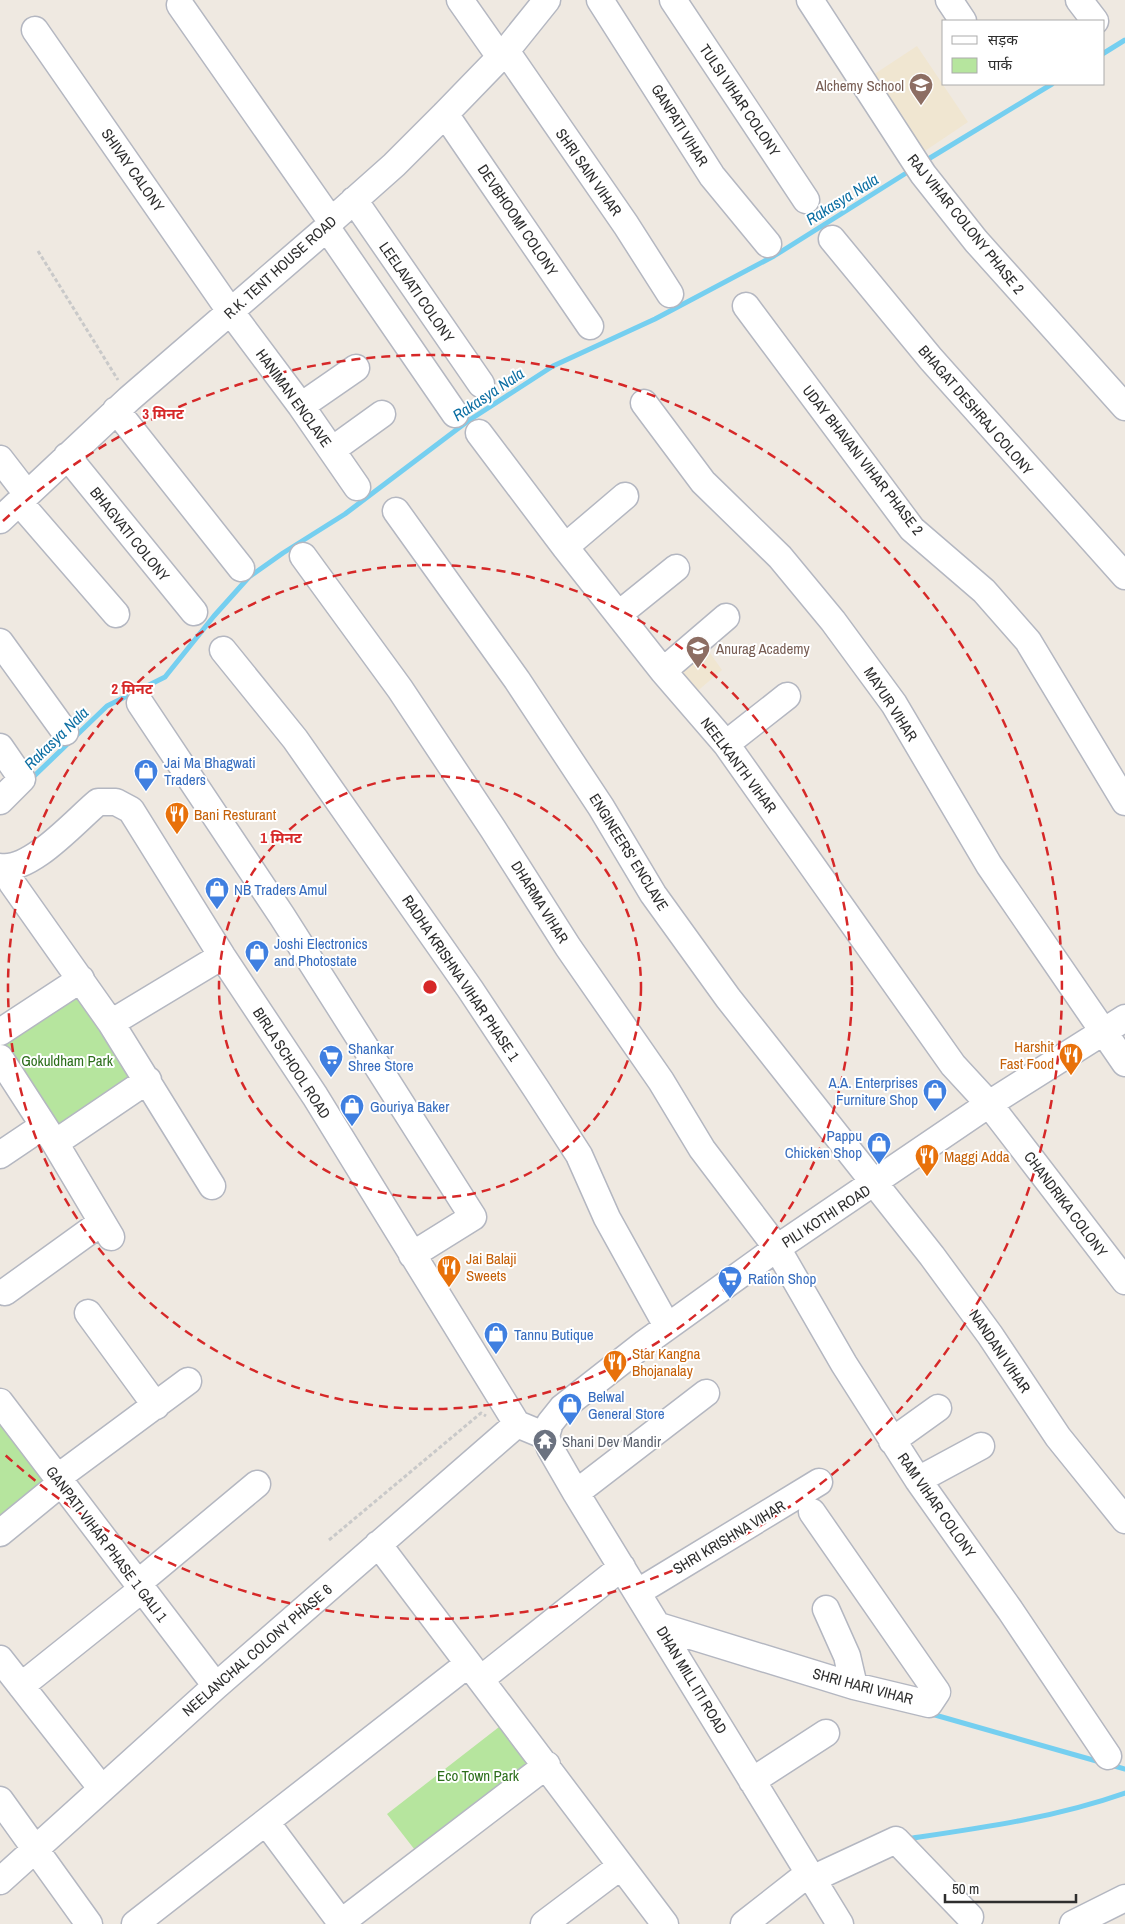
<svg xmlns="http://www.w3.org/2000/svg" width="1125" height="1924" viewBox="0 0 1125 1924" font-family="'Archivo Narrow','Noto Sans Devanagari',sans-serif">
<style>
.education{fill:#f0e6d1}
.green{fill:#b6e59e}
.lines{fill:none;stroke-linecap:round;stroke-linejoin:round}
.stream{stroke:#75cff0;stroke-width:5}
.minor-casing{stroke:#b4b7c1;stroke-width:29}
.path{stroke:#c9c9c9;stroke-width:3;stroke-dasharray:4 2.5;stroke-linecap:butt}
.minor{stroke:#fff;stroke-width:26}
.ring{fill:none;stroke:#d62828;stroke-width:2.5;stroke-dasharray:9 6}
.labels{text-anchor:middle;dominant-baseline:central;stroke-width:4;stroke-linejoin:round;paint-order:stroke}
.education-label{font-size:15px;fill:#785e54;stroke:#fff;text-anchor:end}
.street-label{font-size:15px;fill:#2e2e2e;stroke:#fff}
.shop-label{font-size:15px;fill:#366cbe;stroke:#fff;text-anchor:start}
.food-label{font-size:15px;fill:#c56008;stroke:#fff;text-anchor:start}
.park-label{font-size:15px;fill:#2c6e1b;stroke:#fff}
.worship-label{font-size:15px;fill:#5b616d;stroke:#fff;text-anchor:start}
.water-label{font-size:16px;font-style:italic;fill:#0d6fa3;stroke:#fff}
.centre{fill:#d62828;stroke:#fff;stroke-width:2.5}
.ring-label{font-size:15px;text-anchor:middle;font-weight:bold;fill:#d62828;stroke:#fff;stroke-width:4;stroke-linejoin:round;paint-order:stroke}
</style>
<rect width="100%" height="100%" fill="#efe9e1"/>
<path class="education" d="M917,46l51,76 -52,35 -46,-80z
M703,643l19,27 -28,24 -21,-26z"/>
<path class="green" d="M78,995l55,81 -75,50 -56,-82z
M0,1421l46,59 -46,38z
M499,1727l31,40 -112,87 -31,-40z"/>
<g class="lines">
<path class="stream" d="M1104,53l21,-13
M925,161l127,-77
M30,780l77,-74 58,-29 49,-61 35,-39 34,-24 62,-39 123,-93 85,-55 102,-47 119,-63 137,-86
M928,1713l172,49
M1111,1765l14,4
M906,1839c74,-11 148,-21 219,-46"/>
<defs>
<path id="minor" d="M460,0l40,57
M600,0l112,176 56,68
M673,0l133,200
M810,0l113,174 53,67 149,166
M949,0l14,21
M1079,0l16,21
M180,5l151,216
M35,30l195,281 71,95 56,81
M506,51l120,174 44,69
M445,114l145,212
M354,200l127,184
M327,228l128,186
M832,239l99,120 194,217
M746,306l166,223 72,62 44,50 97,161
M644,403l59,79 77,75 53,64 61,83 95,161 136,198
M301,406l55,-38
M116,410l125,158
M479,433l86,114 98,124 63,73 227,321 36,39 136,177
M332,450l50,-36
M67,456l127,156
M0,459l27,35
M19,502l97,112
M396,511l121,169 84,127 52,87 75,104 204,258 58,79 68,102 67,83
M0,520l129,-121 198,-171 4,-7 63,-56 51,-51 61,-63 41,-51
M565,547l60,-51
M303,556l97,133 93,140 75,118 93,134 41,68 75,99 67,116 74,116 92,130 98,146
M619,614l57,-46
M0,642l65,90
M223,650l72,89 175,250 67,101 42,65 28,63 60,108
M663,671l63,-54
M140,703l142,213 191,301 -61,38
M726,744l61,-48
M0,747l22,32 -22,22
M0,867c31,5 75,-46 98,-65h18l15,8 91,146 93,140 202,328 29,12
M12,883l99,140
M0,1032l81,-53
M0,1058l55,85 93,-63
M55,1143l56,94
M0,1155l43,-29
M212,1186l-101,-163 111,-67
M5,1292l97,-70
M88,1313l68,93
M0,1402l216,284
M546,1436l4,-13 12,-15 83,-65 132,-95 212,-144 136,-86
M546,1436l4,12 26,45 264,431
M892,1441l46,-33
M57,1478l131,-97
M918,1480l63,-34
M576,1493l130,-100
M0,1533l61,-50
M378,1544l287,380
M137,1584l120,-100
M638,1592l181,-110
M826,1609l21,47 7,30
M659,1626l195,60 75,18 8,-12 -125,-180
M0,1659l102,130
M481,1679l141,-112
M21,1686l120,-96
M752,1781l74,-48
M0,1800l89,124
M266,1822l76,102
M812,1879l84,-39 74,77
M0,1881l216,-195 301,-262
M135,1924l333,-260
M339,1924l208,-159
M544,1924l77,-58
M744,1924l65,-51
M1073,1924l52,-26"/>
</defs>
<use href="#minor" class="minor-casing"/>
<path class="path" d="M38,251l80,129
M329,1540l152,-127 5,3"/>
<use href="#minor" class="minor"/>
</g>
<g class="ring">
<circle cx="430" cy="987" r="211"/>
<circle cx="430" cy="987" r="422"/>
<path d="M3 521A632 632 0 1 1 3 1453"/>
</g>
<defs>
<symbol id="school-pin" viewBox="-11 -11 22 30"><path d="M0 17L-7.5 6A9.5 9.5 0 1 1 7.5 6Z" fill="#8d6e63" stroke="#fff"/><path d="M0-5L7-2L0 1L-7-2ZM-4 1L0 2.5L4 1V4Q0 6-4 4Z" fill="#fff"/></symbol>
<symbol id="shop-pin" viewBox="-11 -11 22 30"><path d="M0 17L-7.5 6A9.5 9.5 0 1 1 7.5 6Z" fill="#3f7fe0" stroke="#fff"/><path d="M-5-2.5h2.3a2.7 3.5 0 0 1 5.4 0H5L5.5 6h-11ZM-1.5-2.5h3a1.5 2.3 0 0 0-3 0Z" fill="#fff"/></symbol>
<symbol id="restaurant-pin" viewBox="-11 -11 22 30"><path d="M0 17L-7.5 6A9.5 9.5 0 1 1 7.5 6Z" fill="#e8710a" stroke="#fff"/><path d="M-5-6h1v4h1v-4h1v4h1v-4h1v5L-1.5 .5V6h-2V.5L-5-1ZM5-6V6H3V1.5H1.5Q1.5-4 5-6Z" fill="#fff"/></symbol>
<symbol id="supermarket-pin" viewBox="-11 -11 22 30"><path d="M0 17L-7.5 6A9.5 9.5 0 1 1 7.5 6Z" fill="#3f7fe0" stroke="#fff"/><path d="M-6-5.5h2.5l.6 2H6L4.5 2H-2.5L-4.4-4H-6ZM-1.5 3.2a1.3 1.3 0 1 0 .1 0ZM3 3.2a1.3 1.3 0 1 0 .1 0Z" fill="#fff"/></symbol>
<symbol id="temple-pin" viewBox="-11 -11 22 30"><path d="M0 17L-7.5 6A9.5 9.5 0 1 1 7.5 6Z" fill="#6b7280" stroke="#fff"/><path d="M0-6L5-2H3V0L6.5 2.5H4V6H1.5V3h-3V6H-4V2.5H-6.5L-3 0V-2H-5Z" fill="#fff"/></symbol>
</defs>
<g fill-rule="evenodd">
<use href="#school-pin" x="907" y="71" width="28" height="38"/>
<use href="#school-pin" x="684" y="634" width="28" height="38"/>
<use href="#shop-pin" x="132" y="757" width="28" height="38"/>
<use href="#restaurant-pin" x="163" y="800" width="28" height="38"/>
<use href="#shop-pin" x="203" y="875" width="28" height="38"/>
<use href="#shop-pin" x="243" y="938" width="28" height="38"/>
<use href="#restaurant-pin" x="1057" y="1041" width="28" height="38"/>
<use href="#supermarket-pin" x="317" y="1043" width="28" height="38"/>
<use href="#shop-pin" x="921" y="1077" width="28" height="38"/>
<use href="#shop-pin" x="338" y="1092" width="28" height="38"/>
<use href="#shop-pin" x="865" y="1130" width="28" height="38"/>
<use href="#restaurant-pin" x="913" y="1142" width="28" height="38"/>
<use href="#restaurant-pin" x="435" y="1253" width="28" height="38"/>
<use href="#supermarket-pin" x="716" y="1264" width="28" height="38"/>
<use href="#shop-pin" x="482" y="1320" width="28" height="38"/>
<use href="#restaurant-pin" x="601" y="1348" width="28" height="38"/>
<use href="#shop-pin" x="556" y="1391" width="28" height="38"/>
<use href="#temple-pin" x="531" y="1427" width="28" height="38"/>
</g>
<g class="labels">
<g class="education-label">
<text x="904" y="85">Alchemy School</text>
<text x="716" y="648" text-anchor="start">Anurag Academy</text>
</g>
<g class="street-label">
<text transform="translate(740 100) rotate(56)">TULSI VIHAR COLONY</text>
<text transform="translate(680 125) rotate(58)">GANPATI VIHAR</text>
<text transform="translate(133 170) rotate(55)">SHIVAY CALONY</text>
<text transform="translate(589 172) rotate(55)">SHRI SAIN VIHAR</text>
<text transform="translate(518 220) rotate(56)">DEVBHOOMI COLONY</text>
<text transform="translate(966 224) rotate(51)">RAJ VIHAR COLONY PHASE 2</text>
<text transform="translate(280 267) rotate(-42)">R.K. TENT HOUSE ROAD</text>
<text transform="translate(417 292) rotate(55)">LEELAVATI COLONY</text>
<text transform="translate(294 398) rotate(54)">HANIMAN ENCLAVE</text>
<text transform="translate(976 410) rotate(49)">BHAGAT DESHRAJ COLONY</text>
<text transform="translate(863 460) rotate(52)">UDAY BHAVANI VIHAR PHASE 2</text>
<text transform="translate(130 534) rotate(51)">BHAGVATI COLONY</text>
<text transform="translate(891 704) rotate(57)">MAYUR VIHAR</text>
<text transform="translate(739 765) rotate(53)">NEELKANTH VIHAR</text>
<text transform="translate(629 852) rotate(58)">ENGINEERS' ENCLAVE</text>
<text transform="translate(540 902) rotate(58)">DHARMA VIHAR</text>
<text transform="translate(461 978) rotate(56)">RADHA KRISHNA VIHAR PHASE 1</text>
<text transform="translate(292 1063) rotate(57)">BIRLA SCHOOL ROAD</text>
<text transform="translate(1066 1204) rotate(53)">CHANDRIKA COLONY</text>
<text transform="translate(826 1216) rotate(-33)">PILI KOTHI ROAD</text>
<text transform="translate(1000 1351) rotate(56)">NANDANI VIHAR</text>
<text transform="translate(937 1505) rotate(55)">RAM VIHAR COLONY</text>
<text transform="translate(729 1537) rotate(-31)">SHRI KRISHNA VIHAR</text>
<text transform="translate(107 1544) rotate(53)">GANPATI VIHAR PHASE 1 GALI 1</text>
<text transform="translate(257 1650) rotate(-41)">NEELANCHAL COLONY PHASE 6</text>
<text transform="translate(692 1680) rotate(59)">DHAN MILL ITI ROAD</text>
<text transform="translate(863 1686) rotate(15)">SHRI HARI VIHAR</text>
</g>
<g class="shop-label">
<text x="164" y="762">Jai Ma Bhagwati<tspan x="164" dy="17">Traders</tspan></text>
<text x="234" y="889">NB Traders Amul</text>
<text x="274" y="943">Joshi Electronics<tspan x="274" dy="17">and Photostate</tspan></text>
<text x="348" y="1048">Shankar<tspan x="348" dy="17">Shree Store</tspan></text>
<text x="918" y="1082" text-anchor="end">A.A. Enterprises<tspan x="918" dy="17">Furniture Shop</tspan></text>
<text x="370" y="1106">Gouriya Baker</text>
<text x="862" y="1135" text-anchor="end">Pappu<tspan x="862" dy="17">Chicken Shop</tspan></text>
<text x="748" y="1278">Ration Shop</text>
<text x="514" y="1334">Tannu Butique</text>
<text x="588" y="1396">Belwal<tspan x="588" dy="17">General Store</tspan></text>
</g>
<g class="food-label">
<text x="194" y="814">Bani Resturant</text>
<text x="1054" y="1046" text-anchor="end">Harshit<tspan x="1054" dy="17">Fast Food</tspan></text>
<text x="944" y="1156">Maggi Adda</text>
<text x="466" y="1258">Jai Balaji<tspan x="466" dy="17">Sweets</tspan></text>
<text x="632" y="1353">Star Kangna<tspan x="632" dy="17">Bhojanalay</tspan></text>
</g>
<g class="park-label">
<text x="67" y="1060">Gokuldham Park</text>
<text x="478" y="1775">Eco Town Park</text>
</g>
<g class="worship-label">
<text x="562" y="1441">Shani Dev Mandir</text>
</g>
<g class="water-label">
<text transform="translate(842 199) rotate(-32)">Rakasya Nala</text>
<text transform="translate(488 394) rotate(-34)">Rakasya Nala</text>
<text transform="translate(56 738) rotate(-44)">Rakasya Nala</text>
</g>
</g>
<circle cx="430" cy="987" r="8" class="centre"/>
<g class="ring-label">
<text x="163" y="419">3 मिनट</text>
<text x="132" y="694">2 मिनट</text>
<text x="281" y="843">1 मिनट</text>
</g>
<rect x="942" y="20" width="162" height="65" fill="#ffffff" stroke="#ababab"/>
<rect x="952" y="36" width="25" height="8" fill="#ffffff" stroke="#ababab"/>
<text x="988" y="45" font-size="15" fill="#2e2e2e">सड़क</text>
<rect x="952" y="58" width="25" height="15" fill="#b6e59e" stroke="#ababab"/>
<text x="988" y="70" font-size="15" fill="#2e2e2e">पार्क</text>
<path d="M945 1894v8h131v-8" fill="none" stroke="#2e2e2e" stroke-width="2.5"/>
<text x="952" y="1894" font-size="15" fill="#2e2e2e" stroke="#ffffff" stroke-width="4" paint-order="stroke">50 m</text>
</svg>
